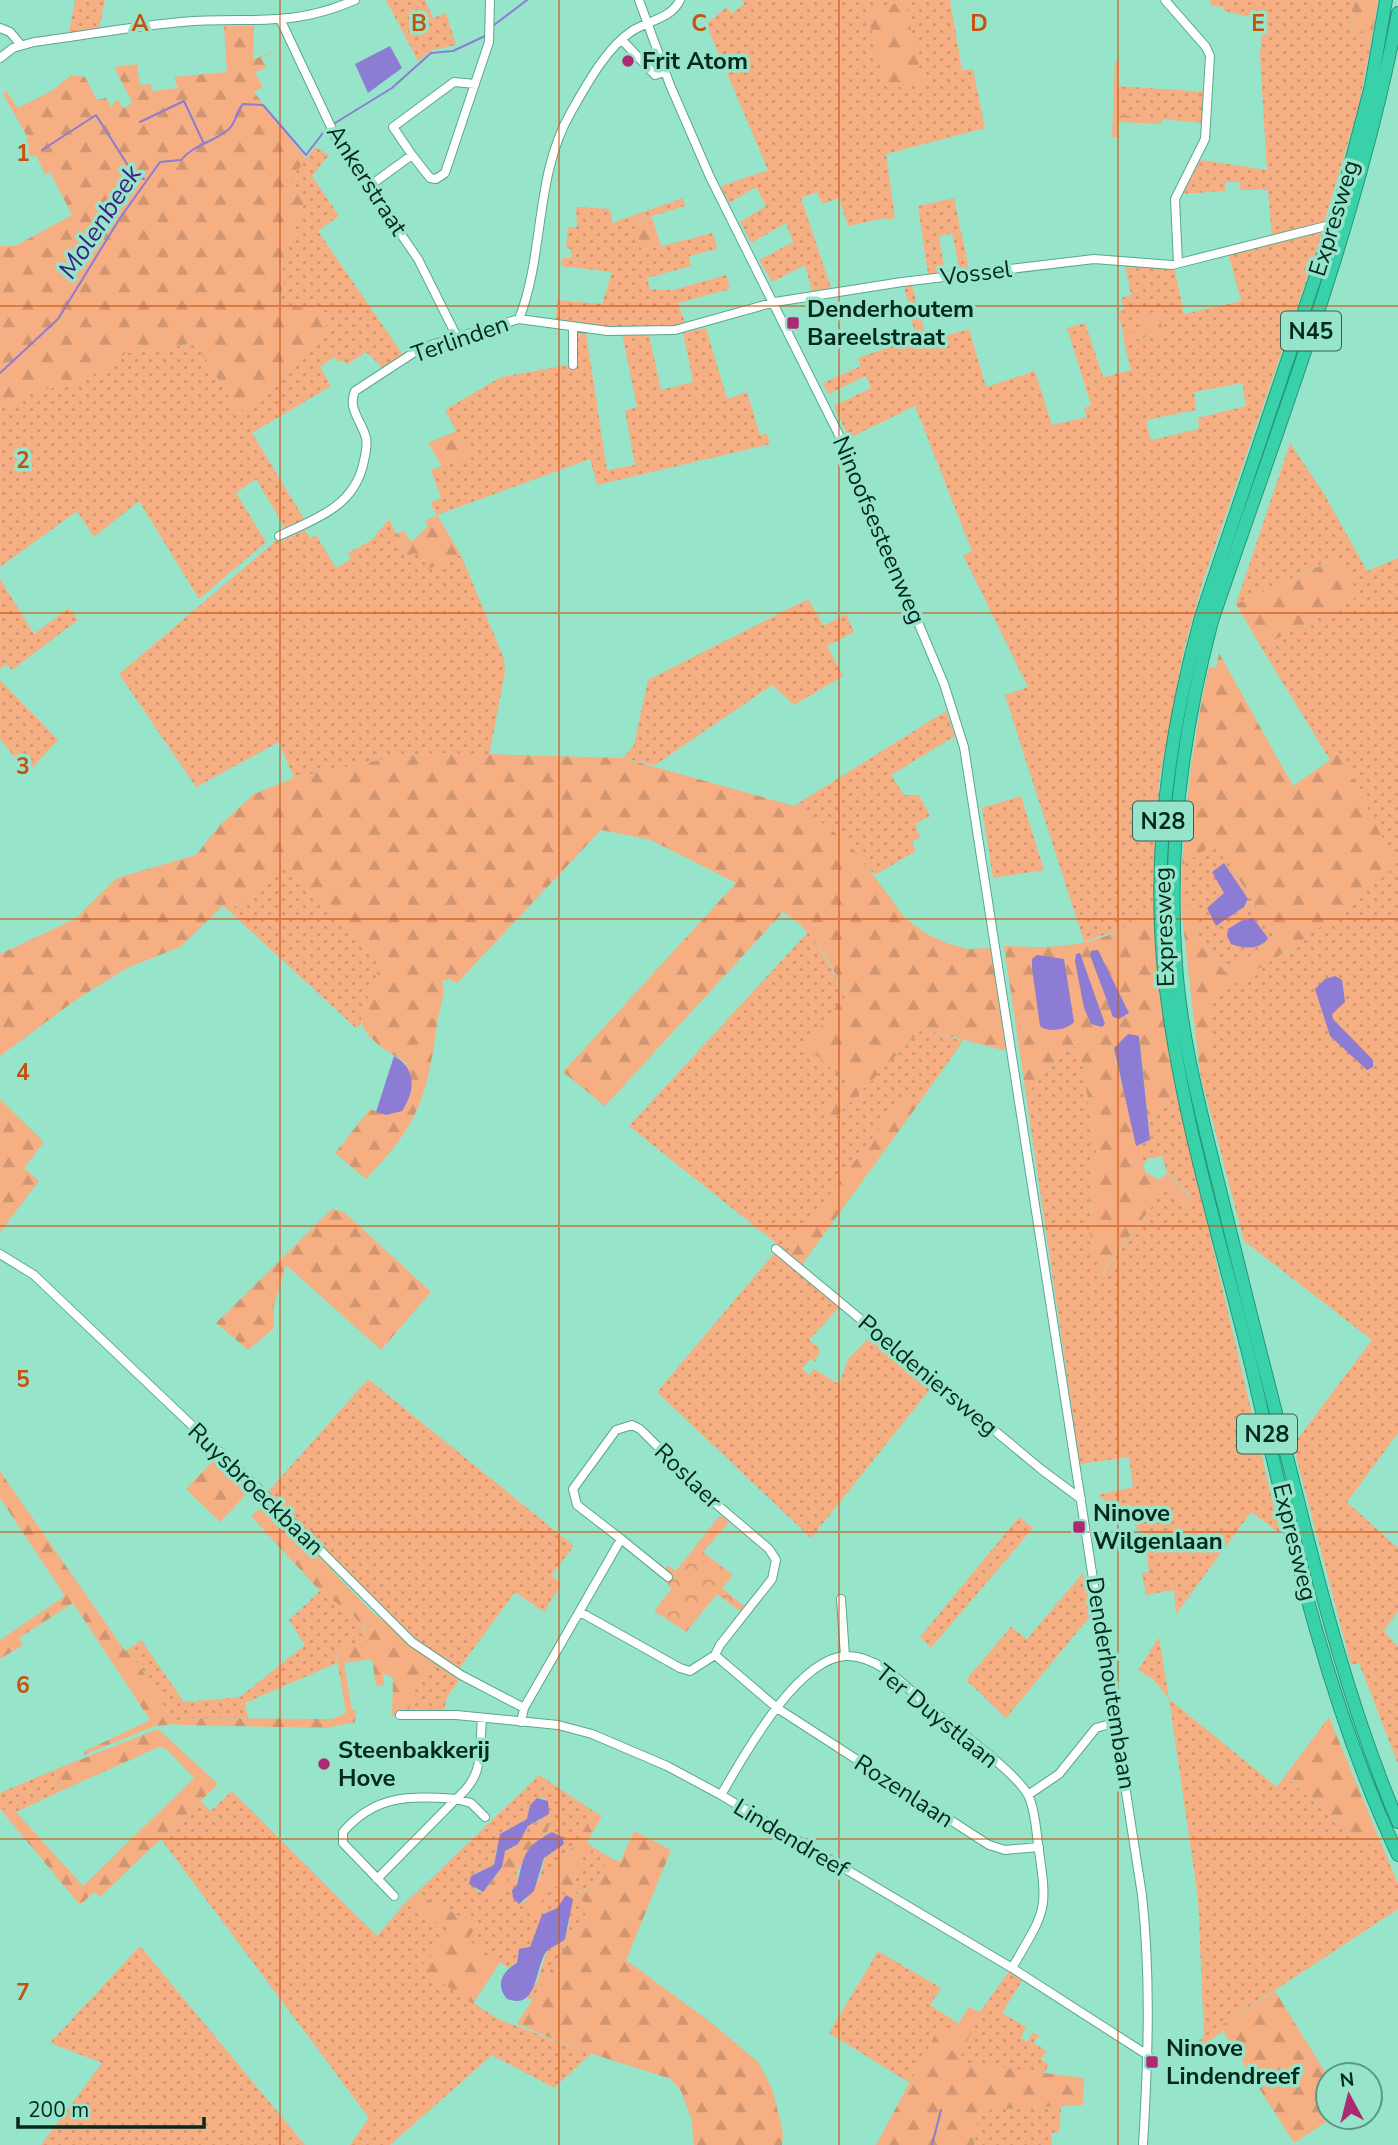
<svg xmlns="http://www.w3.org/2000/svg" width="1398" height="2145" viewBox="0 0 1398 2145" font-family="'Nunito Sans',sans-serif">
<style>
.grass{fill:url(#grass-dots);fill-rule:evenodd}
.forest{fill:url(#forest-firs)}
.park{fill:url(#park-crowns)}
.water{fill:#8d7cd4}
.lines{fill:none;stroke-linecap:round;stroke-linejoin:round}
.stream{stroke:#8d7cd4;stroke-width:2}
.minor-casing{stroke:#59a78f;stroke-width:10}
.highway-casing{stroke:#269679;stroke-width:14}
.minor{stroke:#fff;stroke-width:8}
.highway{stroke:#38d1aa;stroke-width:12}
.grid{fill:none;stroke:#c6520f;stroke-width:2;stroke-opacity:0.55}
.poi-dot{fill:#ad2973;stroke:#96e5cb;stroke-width:2.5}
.labels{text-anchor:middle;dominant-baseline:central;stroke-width:7;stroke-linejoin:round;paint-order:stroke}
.shield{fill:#96e5cb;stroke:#306153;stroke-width:2}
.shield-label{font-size:23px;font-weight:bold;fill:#05281f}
.poi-label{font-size:24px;font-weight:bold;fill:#05281f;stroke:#96e5cb;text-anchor:start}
.street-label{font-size:24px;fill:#05281f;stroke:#96e5cb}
.water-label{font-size:26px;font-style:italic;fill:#401d85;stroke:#96e5cb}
.grid-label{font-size:23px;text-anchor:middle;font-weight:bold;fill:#c6520f;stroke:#96e5cb;stroke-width:7;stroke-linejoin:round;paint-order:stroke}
</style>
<defs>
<pattern id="grass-dots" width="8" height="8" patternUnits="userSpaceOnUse" patternTransform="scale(1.75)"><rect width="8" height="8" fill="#f6ae83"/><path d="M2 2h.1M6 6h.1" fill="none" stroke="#d19671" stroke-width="1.8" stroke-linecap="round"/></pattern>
<pattern id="forest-firs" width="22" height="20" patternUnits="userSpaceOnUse" patternTransform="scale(1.75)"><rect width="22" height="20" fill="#f6ae83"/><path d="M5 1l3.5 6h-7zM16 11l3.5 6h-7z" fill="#d19671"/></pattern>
<pattern id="park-crowns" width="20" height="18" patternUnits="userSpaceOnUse" patternTransform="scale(1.75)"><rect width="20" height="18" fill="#f6ae83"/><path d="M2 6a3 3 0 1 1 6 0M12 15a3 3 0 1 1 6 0" fill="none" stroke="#d19671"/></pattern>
</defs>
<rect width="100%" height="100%" fill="#96e5cb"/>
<path class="grass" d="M75,0h30l-6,28 -30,5z
M386,0h39l8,18 13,-5 10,32 -24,5 -14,11z
M742,0h208l12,70 11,-1 12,59 -99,26 9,64 -9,2 -1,-2 -37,8 -9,-28 -17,6 -5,-12 -16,6 30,90 -19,3 -7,-26 -33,17 -13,-22 34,-18 -7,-19 -35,20 -11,-21 26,-16 -10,-19 -27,16 -8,-17 47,-16 -62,-146 21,-17 5,6 12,-9z
M1210,0h142l1,37 14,-10 -2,14 6,1 -12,64 -35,117 -52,14 -4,-47h-28l-1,-8h-14v9l-44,3 20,-34 66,10 -7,-114 3,-36 -39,-9v-4l-13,-1z
M1117,86l89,6 -2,31 -87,-8z
M315,147l14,8 -17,21 27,40 -21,15 85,124 -21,12 -16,-15 -20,13 -3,-5 -4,2 -5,-5 -14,10 11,19 -79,47 52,86 -18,10 -30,-50 -20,14 30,49 -67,57 -60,-98 -45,36 -17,-26 -77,56v-158l33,-17 49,-10 45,-29 68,-10 44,69c30,-26 83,-60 91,-99l-53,-10 7,-19 -2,-20 24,-66 -22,-11z
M683,198l2,8 -50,15 7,30 71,-18 4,16 -28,7 2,10 -44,12 3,11 23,1 53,-15 4,14 -52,14 8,22 -55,4 -75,-6 1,-23 45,4 10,-32 -51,-6 1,-8h9v-9l-5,-1 2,-21h9l-1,-20 34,2 2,14z
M954,198l15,72 -9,1 -8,-38 -13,3 6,37 -17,2 -10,-69z
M1320,230l2,4 -119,347 -19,68 -25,133 -5,124 -33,23 -37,13 -79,-247 23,-8 -65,-132 9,-4 -57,-145 -66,32 -15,-32 37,-18 -5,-12 -38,18 -5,-11 38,-17 -3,-8 39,-14 -1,-9 8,-3 1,5 10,-3 -11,-48 8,-1 15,56 42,-12 17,58 49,-16 17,54 35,-8 -3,-9 7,-3 -24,-77 18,-5 18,54 28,-7 -7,-28 38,-9 -18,-4 -21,5 -5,-23 6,-1 -3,-12 10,-3 -6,-31 50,6 9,44 57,-13 -13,-48zM1242,383l4,23 -48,12 1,11 -48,11 -5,-20 50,-10 -2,-18z
M706,328l21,71 20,-7 13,43 7,-1 3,10 -173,41 -7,-26 -153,56 -7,-12 11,-5 -10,-28 38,-15 -24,-45 56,-33 73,-13 1,-32 11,1 21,137 28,-5 -10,-54 12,-4 -15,-73 27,1 12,55 32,-8 -10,-49z
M1290,443l33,49 44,79 31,-13v875l-51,69 51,46v63l-14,20 14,16v117l-39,-101 -8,2 -58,-220 79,-105 -128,-99 -44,-168 10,-4 -1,-69 82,-52 50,-195 -11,7 -69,-113 98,-51 -21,-39 -102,47z
M389,519l18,37 8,-4 8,6 5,11 33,-14 43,104 1,13 -16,84 -42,-3 -44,2 -109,23 -15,-36 -83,45 -77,-113 159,-135 2,3 25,-12 5,8 6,-3 20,33 15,-9 -3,-6 24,-13z
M0,579l34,55 35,-26 9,12 -66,50 -6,-6 -6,5z
M808,599l16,27 22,-12 8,18 -27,14 16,30 -49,29 -22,-20 -117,80 -32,-7 11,-13 14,-65z
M0,680l58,60 -31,33 -27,-34z
M946,711l9,25 -64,39 13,20h15l11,21 -15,8 5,13 -8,5 4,9 -41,24 -48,-49 -33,-20z
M1021,796l23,74 -51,8 -11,-70z
M1216,843l61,96 -52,33 -26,-36 -6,-32 -12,2 1,-41z
M283,866l100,92 -22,59v8l-5,3 -127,-117z
M809,931l38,64 -42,50 44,39 -23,29 7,6 89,-90 41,12 -44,62 -13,-9 -119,158 -158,-126z
M1070,1045l10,4 16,100 -7,81 13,46 62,-87 27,19 -1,-13 -23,-22 -5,-17 -15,3 -4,6 -7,-19 14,-6 -2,-20 29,-24 103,437 -29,-21 -75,102 -2,-24 -28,5 -4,-22 7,-2 -3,-19 4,-4 8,4 3,-6 -27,-20 8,-12 -14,-10 -7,10 -23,-19 35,-8 -4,-30 -49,7 -54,-369z
M775,1252l66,53 -32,35 11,9 -5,13 -4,-3 -9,10 7,6 5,-6 25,15 9,-25 26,-26 61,50 -124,155 -154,-146z
M368,1379l206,167 -23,29 10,9 -17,28 -29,-20 -57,78 -49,-36 -143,-140z
M1019,1517l14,11 -102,120 -11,-11z
M1082,1574l4,4 6,36 -86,104 -40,-38 45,-53 16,12z
M320,1591c19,13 43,25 48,50l-19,3 -13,8 1,11 -92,40 3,15h-66v7l-7,-1 -46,-75 12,-9 43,62 56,-5 65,-52 -16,-25z
M1159,1637l10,62 108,88 8,-11 80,72 13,-12 20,48v25l-178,117 3,5 -22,16 -6,-4 9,-6 -6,-139 -29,-199 -15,-19 -16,-10z
M434,1662l26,17 -13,18 -3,14 -36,3 5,-21z
M54,1770l9,20 -47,22 -16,-3v-16z
M539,1775l56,37 -21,34 -17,15 -9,17 -9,2 13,-48 -6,3 5,-15 -2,-6 -26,34 -5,-4 10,-18 15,-8 5,-17 -7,-4 -11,8 -3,14 -13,7 -18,24 -2,15 -23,11 6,15 6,1 8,8 18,-23 9,-7 -1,15 -5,5 7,14 6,-3 9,10 19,-26 17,7 11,-35 9,-5 3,-5 18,11 -7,9 -4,13 -25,15 16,11 -59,94 -6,-4 11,-14 10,-32c23,-10 27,-28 17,-51l-7,9 -14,7c-7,20 -14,42 -35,53l-41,-28 9,-15 -60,-32z
M232,1791l145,145 28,-33 48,28 -33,37 78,51 93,35 -37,34 -62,-33 -102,90h-40l19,-27 -208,-279 39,-38 11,10z
M140,1946l165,199h-264l61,-82 -52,-20z
M878,1951l63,37 -11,17 28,18 -5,10 -13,-6 -30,56 -81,-50z
M1009,1971l14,8 -21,34 24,14 -5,11 6,4 6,-10 6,4 -6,7 14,8 -6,8 8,6 -5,8 -87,-11 23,-50z
M1061,2106l-2,26 -8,1 1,12h-78l5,-35z"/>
<path class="forest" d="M1352,0h26l-7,42 -6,-1 1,-13 -13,10z
M905,1l17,80 -34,9 -22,-79z
M224,26h30l-1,34 28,-12 -20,10 5,9 -11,6 8,14 -9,5 52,67 -21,28 21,11 -24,66 2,20 -7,19 54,10c-13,42 -60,71 -92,99l-44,-69 -68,10 -45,29 -49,10 -33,17v-163h15l57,-31 -22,-43 -5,3 -9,-20 -8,3 -8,-14 8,-6 -25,-44 3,-3 12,17 35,-18 18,-15 14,2 12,23 9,-2 5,9 6,-8 6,9 4,-1 5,-5 -18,-35 23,-3 3,21 11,-1 1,7 26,-3 -4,-11 53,-5z
M1115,61l4,1 -2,53 45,4v5l-43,-2 -2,15h-5z
M652,217l9,29 -19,5 -8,-30z
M1160,311l2,22 -38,9 -1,-8 21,-6 -2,-13z
M456,431l13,24 -27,11 -14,-23z
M437,515l24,40 -33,14 -5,-11 -8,-5 -8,3 -11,-23 8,-2 7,11 17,-16 -3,-5z
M1339,557l20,39 -98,51 -25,-43z
M1219,653l74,133 47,-33 56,112c-56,54 -122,94 -187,135l1,70 -10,3 -19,-167 12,-3 6,33 26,36 52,-33 -61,-96 -34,22c4,-67 12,-133 27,-199l7,2z
M447,753l176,5 171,48 33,20 29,26 49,66 20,15 21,10 21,6 24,-1 15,103 -84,-22 -89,91 -8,-7 24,-29 -44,-39 42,-51c-18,-31 -32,-63 -64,-82l-178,194 -42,-34 173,-189 -85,-43 -50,-10 -144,153 -7,-4 -8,2c4,12 -3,30 -5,43 -10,74 -18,100 -71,155l-31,-26 35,-44 16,6 21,-52c-16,-9 -46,-26 -46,-46l22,-59 -100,-91 -54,44 -6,-5 -43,41 -53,21 -50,31 -77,57v-102l75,-35 42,-41 79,-23 24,-30 34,-31 40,-16 109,-23z
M1154,906l4,79 19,111 -29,24 -9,-84 -24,21 30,115 14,8 8,-7c9,12 26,20 25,35l-28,-19 -63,87 -12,-46 7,-81 -16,-99 -10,-5 -44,50 -22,-149c39,2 77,3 113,-15 13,-6 22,-21 37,-25z
M906,1093l13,10 -118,163 -14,-14z
M0,1099l44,43 -20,26 15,13 -39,51z
M332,1209l12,3 87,80 -50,58 -95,-85 -12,40v23l-26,22 -32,-27z
M219,1455l34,32 -33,35 -34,-33z
M0,1471l125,180 4,-2 46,75 -20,2 -71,29 -1,-3 67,-32 -77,-117 -54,35 4,7 -23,14v-19l65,-44 -65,-98z
M267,1502l103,108 64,52 -21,31 -5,21 -16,2 1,-38 -10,-5 1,12 -8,1 -4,-27 -28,4 8,47h4l-1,12 -29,6 -144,-3v-7l150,1 14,-6 -10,-61 13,-8 19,-3 -3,-12 -13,-15 -32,-23 -69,-75z
M1329,1717l49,119 -13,12 -80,-72z
M158,1729l60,55 -118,113 -6,-5 -14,13 -80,-96 16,3 67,74 111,-108 -29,-30 -6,-1 -96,43 -9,-20z
M595,1812l7,4 -15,26 6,5 -3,5 -9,5 -11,36 -17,-8 -19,27 -9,-11 14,-21 9,-2 9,-17 17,-15z
M549,1814l2,6 -5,15 -8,4 -20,31 -9,7 -9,18 -9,5 -8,-8 15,-19 7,-22 13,-7 5,3z
M634,1831l37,19 -45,110 87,64 46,39 14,28 10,42 -1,12h-88l-3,-27 -10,-27 -10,-12 -88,-28 -66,-27 74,-118 -16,-10 25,-16 4,-13 7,-9 9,4z
M416,1893l60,32 -8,15 32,22 -27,42 -53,-36 33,-37 -48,-28z
M1275,1991l53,86v40h6l-40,26 -74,-117z
M969,2007l11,5 -22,50 126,16 -1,27 -104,5 -5,35h-98l64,-119 13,6z"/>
<path class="park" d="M720,1515l9,7 -26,30 30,23 -11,13 23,19 -4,5 -24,-18 -31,38 -32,-21 18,-23 -8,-7 5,-5 -3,-8 1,-3 9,6z"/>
<path class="water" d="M390,46l12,22 -34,25 -13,-29z
M1224,863l24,36 -4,8 -28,19 -9,-18 17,-15 -12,-21z
M1253,918l15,20c-7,12 -25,11 -37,6l-4,-8 1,-7 13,-8z
M1098,950l31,63 -10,6 -6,-2 -23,-62 1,-4z
M1080,953l25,71 -3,3 -11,-3 -7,-16 -9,-47 1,-7z
M1037,955l27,4 10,63c-7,8 -26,11 -34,4l-8,-58v-9z
M1335,976l7,4 3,22 -13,12 1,5 40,41v7l-6,3 -37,-34 -15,-47 10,-10z
M1128,1034l11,2 11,104 -14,6 -22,-98z
M394,1056c22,12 22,34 8,55l-16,4 -10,-3z
M537,1798l11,3 1,13 -21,12 -10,18 -13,7 -3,16 -19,25 -14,-8 2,-8 23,-11 6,-31 27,-15 3,-14z
M552,1832l10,5 2,7 -20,14 -10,33 -15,13 -6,-6 -1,-8 5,-5c7,-29 6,-38 35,-53z
M566,1895l7,4 -8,40c-5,5 -15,8 -19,13 -11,15 -8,59 -39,47 -12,-14 -5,-28 10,-36l2,-14 11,-2 12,-32 15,-7z"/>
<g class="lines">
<path class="stream" d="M494,25l33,-25
M140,122l44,-21 20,43
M335,123l57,-35 39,-35 22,-2 32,-15
M42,150l54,-35 38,60 10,4
M0,373l58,-54 62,-101 40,-56 21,-2c12,-15 33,-18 48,-31 7,-7 8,-18 14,-25l20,1 43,50 20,-26
M932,2145l9,-35"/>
<defs>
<path id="minor" d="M639,0l31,85 40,92 130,260 104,247 20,63 178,1148c9,84 6,166 1,250
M1165,0l41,47 4,9 -5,83 -30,60 3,64
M281,21l59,125 78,113 39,78
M0,28l10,4 11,13
M622,40l33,35 10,-3
M0,58l13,-10 21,-6c49,-6 98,-16 148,-20 68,-6 106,7 173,-22
M412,155l-19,-28 61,-45 21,2
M368,187l44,-32 18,23 6,1 9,-6 44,-131 1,-42
M519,319l89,12 67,-1 100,-28 127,-20 192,-23 78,6 162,-41
M573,328v37
M279,536c36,-17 74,-29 84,-71 2,-9 5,-19 3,-27 -4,-17 -19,-29 -11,-47l66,-43 98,-29c26,-66 15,-143 52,-207 15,-26 35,-64 61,-81 17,-11 39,-12 48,-31
M776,1249l266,221 39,29
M0,1254l34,21 230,219 148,148 49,33 63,33
M621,1539l-44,-34 -4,-16 43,-59 16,-5 8,4 68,68 61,52 7,11 -4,19 -52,66 -5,10
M841,1599l4,57
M580,1612l100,56 10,3 25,-16 62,53 212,137 16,5 34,-3
M400,1715h56l102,10 34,9 75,32 54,29 291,173 137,88
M521,1722l3,-14 97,-169 47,38
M721,1795c22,-38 76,-137 125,-139 33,-1 61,32 84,52 23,19 88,65 99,89 6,14 7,31 9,47 10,68 9,64 -26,124
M1028,1795l31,-21 37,-46 21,-6
M377,1879l79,-80 15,4 14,14
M394,1896l-51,-53v-11c33,-38 67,-36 113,-33 29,-24 23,-46 26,-81"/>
<path id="highway" d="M1386,0l-15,86 -31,118 -139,413c-32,116 -49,234 -37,354 14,138 58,272 90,406 37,161 73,327 144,478
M1398,13c-40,209 -118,407 -186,608 -30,113 -45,227 -36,344 5,72 24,143 41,213 19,78 39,157 59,235 35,138 66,277 122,409"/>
</defs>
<use href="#minor" class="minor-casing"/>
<use href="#highway" class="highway-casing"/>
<use href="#minor" class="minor"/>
<use href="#highway" class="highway"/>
</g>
<path class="grid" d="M280,0v2145M559,0v2145M839,0v2145M1118,0v2145M0,306h1398M0,613h1398M0,919h1398M0,1226h1398M0,1532h1398M0,1839h1398"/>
<g class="poi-dot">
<circle cx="628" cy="61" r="7"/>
<rect x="786" y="316" width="14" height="14" rx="3.5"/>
<rect x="1072" y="1520" width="14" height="14" rx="3.5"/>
<circle cx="324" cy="1764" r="7"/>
<rect x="1145" y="2055" width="14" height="14" rx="3.5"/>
</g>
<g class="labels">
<g class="shield">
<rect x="1281" y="311.5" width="60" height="39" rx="5"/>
<rect x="1133" y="801.5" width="60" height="39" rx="5"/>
<rect x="1237" y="1414.5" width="60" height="39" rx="5"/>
</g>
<g class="shield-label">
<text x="1311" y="331">N45</text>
<text x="1163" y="821">N28</text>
<text x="1267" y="1434">N28</text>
</g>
<g class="poi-label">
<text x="642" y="61">Frit Atom</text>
<text x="807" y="309">Denderhoutem<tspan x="807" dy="28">Bareelstraat</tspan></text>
<text x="1093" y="1513">Ninove<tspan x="1093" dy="28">Wilgenlaan</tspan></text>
<text x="338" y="1750">Steenbakkerij<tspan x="338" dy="28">Hove</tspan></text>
<text x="1166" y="2048">Ninove<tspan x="1166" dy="28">Lindendreef</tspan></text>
</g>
<g class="street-label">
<text transform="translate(367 180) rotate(57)">Ankerstraat</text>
<text transform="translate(1334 218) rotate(-73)">Expresweg</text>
<text transform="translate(976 273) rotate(-7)">Vossel</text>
<text transform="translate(460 339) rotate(-19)">Terlinden</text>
<text transform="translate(879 530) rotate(67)">Ninoofsesteenweg</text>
<text transform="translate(1164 927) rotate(-92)">Expresweg</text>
<text transform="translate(928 1375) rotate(40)">Poeldeniersweg</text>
<text transform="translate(688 1476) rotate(44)">Roslaer</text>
<text transform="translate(256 1489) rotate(44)">Ruysbroeckbaan</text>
<text transform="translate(1295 1542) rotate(76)">Expresweg</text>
<text transform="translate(1111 1683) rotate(81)">Denderhoutembaan</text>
<text transform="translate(937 1716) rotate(39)">Ter Duystlaan</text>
<text transform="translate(904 1791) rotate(33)">Rozenlaan</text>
<text transform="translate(791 1838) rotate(31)">Lindendreef</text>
</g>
<g class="water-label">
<text transform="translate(100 222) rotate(-57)">Molenbeek</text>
</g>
</g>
<g class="grid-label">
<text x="140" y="31">A</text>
<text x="419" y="31">B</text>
<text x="699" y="31">C</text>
<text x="979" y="31">D</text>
<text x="1258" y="31">E</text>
<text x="23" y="161">1</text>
<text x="23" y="468">2</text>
<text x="23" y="774">3</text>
<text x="23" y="1080">4</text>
<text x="23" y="1387">5</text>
<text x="23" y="1693">6</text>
<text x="23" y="2000">7</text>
</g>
<g transform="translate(1349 2096) rotate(353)"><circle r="33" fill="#96e5cb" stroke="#5c9986" stroke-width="2"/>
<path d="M0-5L12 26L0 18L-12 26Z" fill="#ad2973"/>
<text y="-10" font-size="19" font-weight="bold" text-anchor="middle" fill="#05281f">N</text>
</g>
<path d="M18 2117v10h186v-10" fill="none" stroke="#05281f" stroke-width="3.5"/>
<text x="28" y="2117" font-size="21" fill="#05281f" stroke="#96e5cb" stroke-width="5" paint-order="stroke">200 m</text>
</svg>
